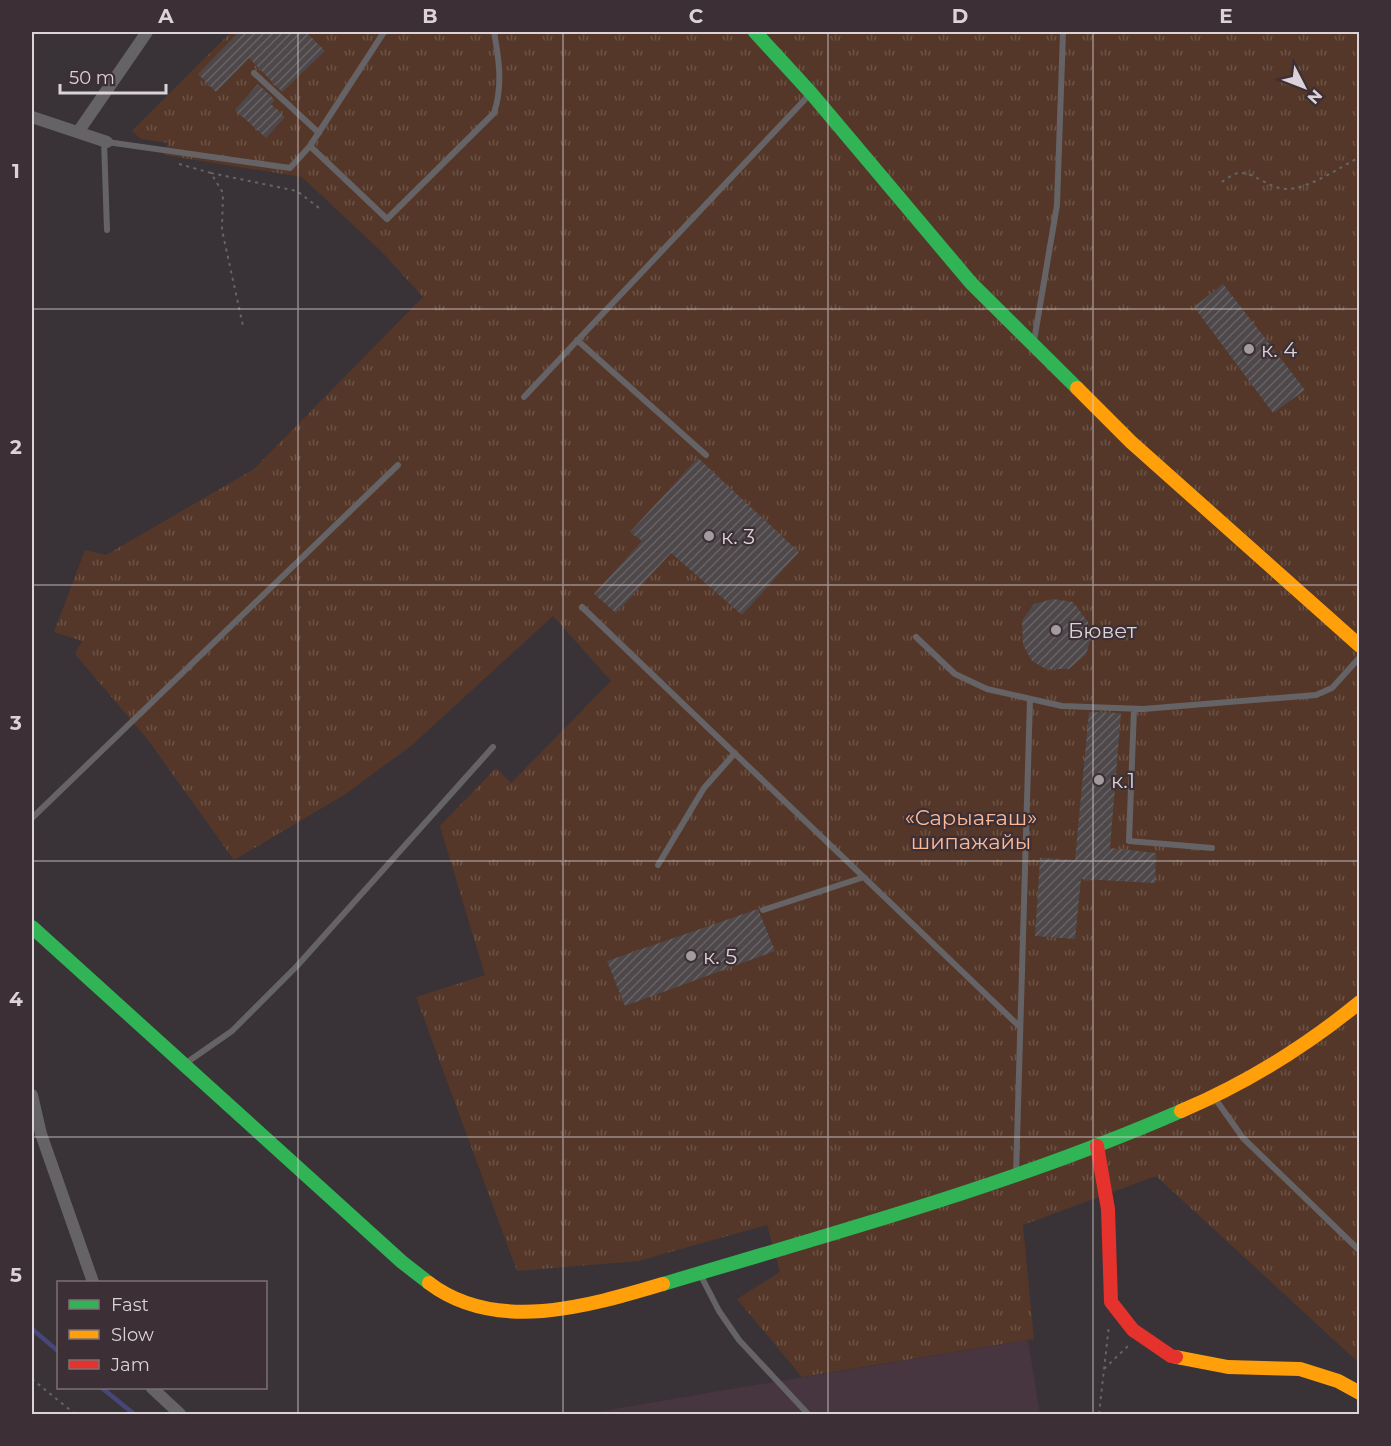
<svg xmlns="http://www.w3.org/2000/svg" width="1391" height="1446" viewBox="0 0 1391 1446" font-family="Montserrat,sans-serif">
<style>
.built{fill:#473540}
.grass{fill:url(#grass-tufts)}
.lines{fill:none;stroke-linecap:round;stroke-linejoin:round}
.stream{stroke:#464778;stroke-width:4.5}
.building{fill:url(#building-hatch)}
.path{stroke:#676466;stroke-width:2;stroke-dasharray:3 4.5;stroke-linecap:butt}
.lane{stroke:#656366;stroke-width:6}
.street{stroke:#656366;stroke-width:12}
.fast{stroke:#30b455;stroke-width:14}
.slow{stroke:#ff9f0a;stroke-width:14}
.jam{stroke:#e5322d;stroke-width:14}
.grid{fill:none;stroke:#dbd3d7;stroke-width:1.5;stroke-opacity:0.55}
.poi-dot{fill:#a29b9f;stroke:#3c2f36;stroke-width:2}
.labels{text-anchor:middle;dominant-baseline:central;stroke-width:4.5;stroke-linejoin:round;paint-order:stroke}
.poi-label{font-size:21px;fill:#dbd3d7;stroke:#3c2f36;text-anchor:start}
.park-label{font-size:21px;fill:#fdb995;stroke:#3c2f36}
.neatline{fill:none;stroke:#dbd3d7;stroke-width:2}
.grid-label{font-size:20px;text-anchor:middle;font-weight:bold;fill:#dbd3d7}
</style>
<defs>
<pattern id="grass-tufts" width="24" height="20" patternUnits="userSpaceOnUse" patternTransform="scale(1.5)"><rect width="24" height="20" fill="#543728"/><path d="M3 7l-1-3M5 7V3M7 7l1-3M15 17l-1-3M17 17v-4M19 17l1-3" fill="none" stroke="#6c5346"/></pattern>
<pattern id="building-hatch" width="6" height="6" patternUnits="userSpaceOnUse" patternTransform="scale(1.5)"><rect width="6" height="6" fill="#4e484a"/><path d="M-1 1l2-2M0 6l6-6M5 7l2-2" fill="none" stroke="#676263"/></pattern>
</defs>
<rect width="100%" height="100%" fill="#393236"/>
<path class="built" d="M1028,1340l12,74h-455l134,-23z"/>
<path class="grass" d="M231,32h1128v1331l-203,-187 -133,49 11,114 -232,38 -65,-78 43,-27 -13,-47 -129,36 -121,10 -101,-274 69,-22 -45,-149 56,-58 15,15 100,-102 -58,-65 -142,130 -67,49 -110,65 -86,-120 -73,-86 7,-13 -28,-9 31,-82 21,5 148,-86 169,-172 -40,-44 -81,-76 -138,-22 4,-12 -27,-4 -9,-8z"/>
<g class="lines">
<path class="stream" d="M32,1329l26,22
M102,1388l32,26"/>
</g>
<path class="building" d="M239,32h67l19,19 -43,41 -33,-34 -33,34 -18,-18z
M258,84l17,16 -4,4 14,13 -19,21 -31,-28z
M1223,284l82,106 -32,23 -79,-106z
M698,458l101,94 -57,63 -71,-62 -55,60 -22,-19 48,-53 -12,-9z
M1053,599l20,3 15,20 3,16 -5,16 -17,15h-23l-14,-8 -9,-16 -1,-24 12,-17z
M1089,712l32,1 -11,135 46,5 -1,30 -74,-4 -6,60 -40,-3 5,-78 35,2z
M758,909l17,42 -150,55 -18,-45z"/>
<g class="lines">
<path class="path" d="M179,164l32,9 12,20 -1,37 21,96
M211,173l86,18 22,17
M1222,182c4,-3 11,-8 16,-9 18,-1 30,16 49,16 22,0 53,-22 73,-32
M1104,1369l24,-23
M32,1379l43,35
M1099,1414l10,-89"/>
<path class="lane" d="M254,73l65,60
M104,141l3,89
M107,142l183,26 20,-22 77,73 107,-106c9,-27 5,-54 0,-81
M310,146l74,-114
M577,340l129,115
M1034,341l23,-136 6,-173
M524,397l287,-304
M582,607l438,420
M916,637l39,37 32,15 75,17 81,3 173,-14 16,-7 28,-31
M1134,709l-5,132 83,7
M32,818l366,-353
M658,865l46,-77 31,-35
M763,910l101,-33
M186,1063l46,-32 65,-65 196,-219
M1214,1097l29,41 117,113
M1016,1174l14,-475
M700,1274l19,37 20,29 69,74"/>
<path class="street" d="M32,117l75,25
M78,132l69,-100
M32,1095l9,39 52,148
M152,1388l28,26"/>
<path class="fast" d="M755,32l56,61 160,190 106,105
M32,927l370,335 27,21
M663,1284c174,-52 351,-100 518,-173"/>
<path class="slow" d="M1077,388l54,54 229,204
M1181,1111c66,-28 124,-64 179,-109
M429,1283c67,51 160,23 234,1
M1176,1357l52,10 72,2 38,12 22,12"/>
<path class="jam" d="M1097,1146l11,63 3,93 22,28 38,26 5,1"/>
</g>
<path class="grid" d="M298,32v1382M563,32v1382M828,32v1382M1093,32v1382M32,309h1328M32,585h1328M32,861h1328M32,1137h1328"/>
<g class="poi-dot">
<circle cx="1249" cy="349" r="6"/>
<circle cx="709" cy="536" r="6"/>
<circle cx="1056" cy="630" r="6"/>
<circle cx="1099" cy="780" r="6"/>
<circle cx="691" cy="956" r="6"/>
</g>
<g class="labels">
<g class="poi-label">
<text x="1261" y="349">к. 4</text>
<text x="721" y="536">к. 3</text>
<text x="1068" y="630">Бювет</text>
<text x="1111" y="780">к.1</text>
<text x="703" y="956">к. 5</text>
</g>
<g class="park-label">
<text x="971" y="817">«Сарыағаш»<tspan x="971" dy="24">шипажайы</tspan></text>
</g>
</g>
<rect width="1391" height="1446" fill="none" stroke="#3c2f36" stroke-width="66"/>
<rect x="57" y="1281" width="210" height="108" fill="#3c2f36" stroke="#7c7176" stroke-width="1.5"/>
<rect x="69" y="1300" width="30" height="9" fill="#30b455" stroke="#7c7176" stroke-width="1.5"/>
<text x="111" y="1311" font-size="18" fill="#dbd3d7">Fast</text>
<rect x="69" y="1330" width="30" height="9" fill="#ff9f0a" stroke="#7c7176" stroke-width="1.5"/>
<text x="111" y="1341" font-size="18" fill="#dbd3d7">Slow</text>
<rect x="69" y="1360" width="30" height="9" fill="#e5322d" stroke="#7c7176" stroke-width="1.5"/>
<text x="111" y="1371" font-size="18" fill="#dbd3d7">Jam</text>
<g transform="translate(1304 87) rotate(132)" stroke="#3c2f36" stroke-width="4.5" paint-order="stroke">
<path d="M0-4.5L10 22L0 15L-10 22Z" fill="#dbd3d7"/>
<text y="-9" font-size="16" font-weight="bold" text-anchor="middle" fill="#dbd3d7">N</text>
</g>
<path d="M60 84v9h106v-9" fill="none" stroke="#dbd3d7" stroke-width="3"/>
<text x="69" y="84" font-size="18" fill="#dbd3d7" stroke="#3c2f36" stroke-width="4.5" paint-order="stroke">50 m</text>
<rect x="33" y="33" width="1325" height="1380" class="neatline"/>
<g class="grid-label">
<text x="166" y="23">A</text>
<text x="430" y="23">B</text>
<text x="696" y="23">C</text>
<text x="960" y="23">D</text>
<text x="1226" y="23">E</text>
<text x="16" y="178">1</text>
<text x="16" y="454">2</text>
<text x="16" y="730">3</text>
<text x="16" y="1006">4</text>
<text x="16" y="1282">5</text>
</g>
</svg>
